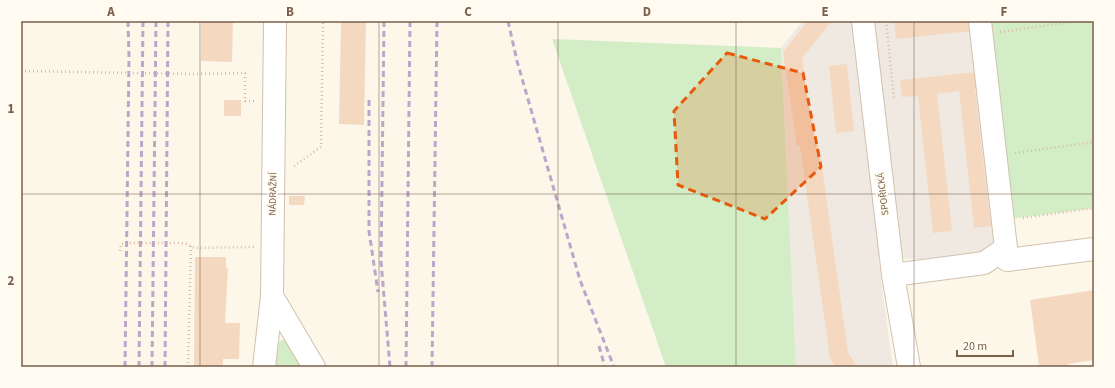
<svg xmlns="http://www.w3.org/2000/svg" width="1115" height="388" viewBox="0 0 1115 388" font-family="'Source Sans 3',sans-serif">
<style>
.industrial{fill:#efe9e2}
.green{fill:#d3edc6}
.building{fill:#f4d9c0}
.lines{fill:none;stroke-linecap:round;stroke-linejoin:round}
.minor-casing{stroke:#d1c0ae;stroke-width:24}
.path{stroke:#dabca2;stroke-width:2.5;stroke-dasharray:1 3;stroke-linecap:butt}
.minor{stroke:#fff;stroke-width:22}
.rail{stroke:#bca6c9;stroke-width:3;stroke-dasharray:6 4;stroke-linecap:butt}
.path-bridge{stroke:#dabca2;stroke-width:2.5;stroke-dasharray:1 3;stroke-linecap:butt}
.marked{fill:#e8590c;fill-opacity:0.2;stroke:#e8590c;stroke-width:3;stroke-dasharray:8 5;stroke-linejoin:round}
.grid{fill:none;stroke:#7a5f4b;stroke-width:1;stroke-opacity:0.55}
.labels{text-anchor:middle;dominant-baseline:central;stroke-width:3.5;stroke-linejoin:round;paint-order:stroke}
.street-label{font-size:10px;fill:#7a5f4b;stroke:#fffbf1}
.neatline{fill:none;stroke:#7a5f4b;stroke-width:1.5}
.grid-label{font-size:13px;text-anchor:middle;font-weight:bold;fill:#7a5f4b}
</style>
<rect width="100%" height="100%" fill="#fdf7ea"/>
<path class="industrial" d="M803,21h177l26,227 -22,15 -106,-6 15,110h-97l-15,-319z"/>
<path class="green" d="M980,21h114v187l-91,12z
M552,39l229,9 15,319h-130z
M282,340h6l16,27h-31l-1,-19z"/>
<path class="building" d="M201,21h32l-1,41 -31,-1z
M341,21h25l-2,104 -25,-1z
M808,21h24l-30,37 12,86h4l2,9 28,199 9,15h-22l-5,-9 -30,-212h-3l-14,-94z
M894,21h76l1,10 -75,8z
M847,64l7,67 -18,2 -7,-67z
M976,72l1,17 -2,1 16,136 -17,2 -15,-137 -22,3 15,137 -19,2 -15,-137 -16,1 -2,-17z
M224,100h17v16h-17z
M289,196h16l-1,9h-15z
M195,257h31v11h2l-3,55h15l-1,36h-16v8h-29z
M1094,290v70l-26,4v3l-29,-1 -9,-66z"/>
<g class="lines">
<defs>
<path id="minor" d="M863,21l30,254 16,92
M1006,248l1,12 87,-11
M893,275l91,-12 22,-15 -26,-227
M272,296l42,71
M264,367l8,-71 3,-275"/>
</defs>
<use href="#minor" class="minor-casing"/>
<path class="path" d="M886,21l8,77
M1000,32l77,-11
M193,74l52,-1v28h9
M1015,153l79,-11
M294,166l27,-19 2,-126
M1023,218l71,-10
M120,251l1,-7 6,-1h53l7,1 7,4 60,-1
M188,367l3,-121"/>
<use href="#minor" class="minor"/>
<path class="rail" d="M384,21l-3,240 9,106
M508,21l9,40 63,219 34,87
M369,100v131l9,61
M599,346l6,21
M125,367l4,-310 -1,-36
M139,367l4,-346
M152,367l4,-346
M165,367l3,-346
M406,367l4,-346
M432,367l5,-346"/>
<path class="path-bridge" d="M21,71l172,3"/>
</g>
<path class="marked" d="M727,53l76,20 18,94 -56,52 -87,-34 -4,-74z"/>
<path class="grid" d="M200,21v346M379,21v346M558,21v346M736,21v346M914,21v346M21,194h1073"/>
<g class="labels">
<g class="street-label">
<text transform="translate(273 194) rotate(-89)">NÁDRAŽNÍ</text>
<text transform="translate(883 194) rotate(-97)">SPOŘICKÁ</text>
</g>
</g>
<rect width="1115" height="388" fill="none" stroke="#fffbf1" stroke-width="44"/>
<path d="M957 350v6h56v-6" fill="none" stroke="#7a5f4b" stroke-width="2"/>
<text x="963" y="350" font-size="12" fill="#7a5f4b" stroke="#fffbf1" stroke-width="3" paint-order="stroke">20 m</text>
<rect x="22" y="22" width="1071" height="344" class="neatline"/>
<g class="grid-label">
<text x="111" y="16">A</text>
<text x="290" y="16">B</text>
<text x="468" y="16">C</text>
<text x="647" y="16">D</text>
<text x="825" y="16">E</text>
<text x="1004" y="16">F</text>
<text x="11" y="113">1</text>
<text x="11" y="285">2</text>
</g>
</svg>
